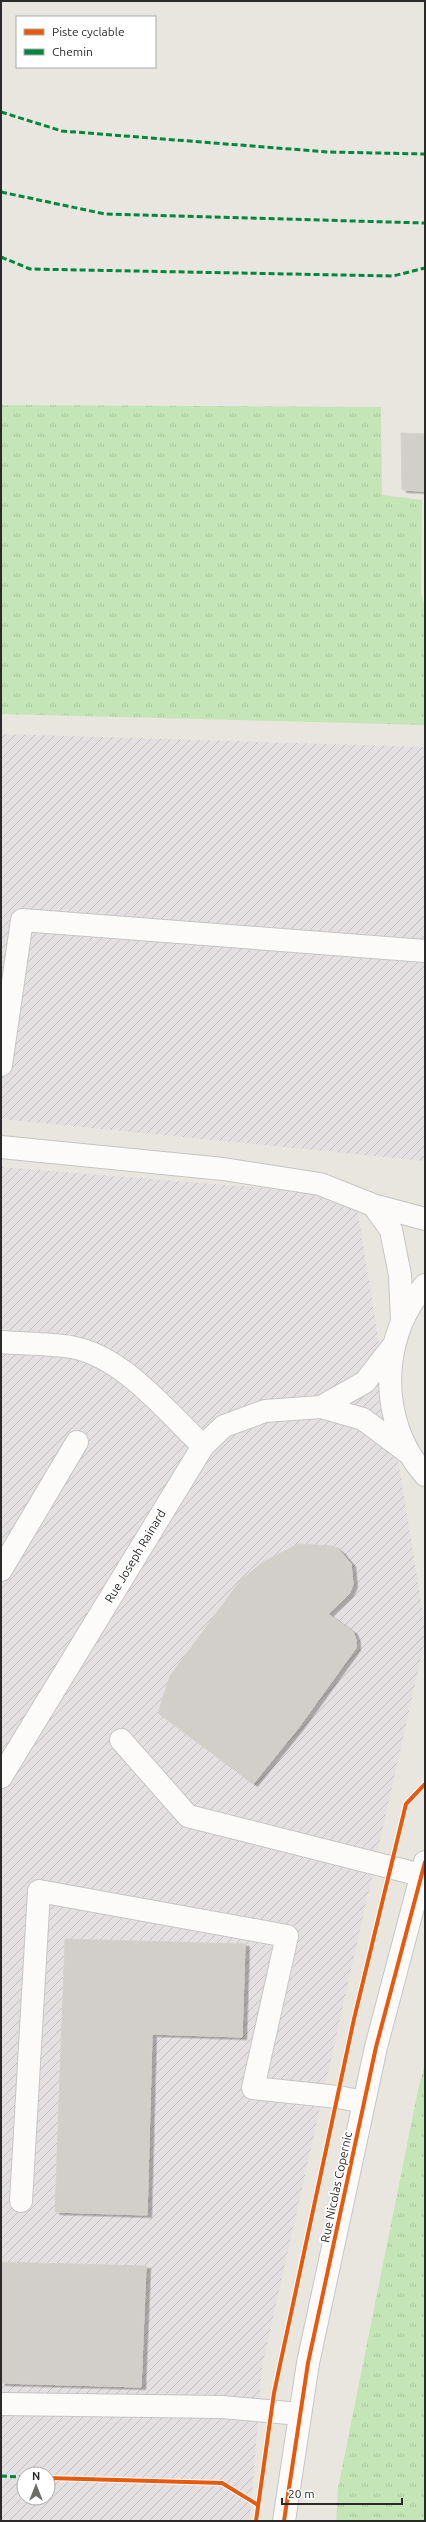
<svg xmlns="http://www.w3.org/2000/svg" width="426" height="2522" viewBox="0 0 426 2522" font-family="Ubuntu,sans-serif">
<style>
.industrial{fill:url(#industrial-furrows);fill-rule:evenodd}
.grass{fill:url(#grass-tufts)}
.building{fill:#d2cfca;stroke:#d4d1cb;filter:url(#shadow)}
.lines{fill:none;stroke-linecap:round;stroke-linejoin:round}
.minor-casing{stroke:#c6c5c5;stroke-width:24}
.minor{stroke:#fcfbfa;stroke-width:22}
.quiet{stroke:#00873e;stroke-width:3;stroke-dasharray:6 3;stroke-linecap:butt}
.cycleway-casing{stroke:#fff;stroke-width:6}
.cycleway{stroke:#e8590c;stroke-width:4}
.labels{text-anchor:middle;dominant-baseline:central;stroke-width:3.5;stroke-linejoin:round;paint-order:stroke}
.street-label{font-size:12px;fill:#2a2a2a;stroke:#fff}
</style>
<defs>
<pattern id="industrial-furrows" width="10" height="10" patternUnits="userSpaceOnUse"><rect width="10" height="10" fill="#e4e0e2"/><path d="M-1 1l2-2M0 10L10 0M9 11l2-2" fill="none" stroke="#c4c0c2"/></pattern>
<pattern id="grass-tufts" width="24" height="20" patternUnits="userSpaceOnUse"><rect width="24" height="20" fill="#c4e6b6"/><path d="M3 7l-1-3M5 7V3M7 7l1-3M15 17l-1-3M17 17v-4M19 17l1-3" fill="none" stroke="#a9c59d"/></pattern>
<filter id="shadow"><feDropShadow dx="4.5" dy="2.5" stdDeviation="0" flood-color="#0004"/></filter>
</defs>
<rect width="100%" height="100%" fill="#e9e6df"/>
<path class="industrial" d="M1,734l424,13v414l-424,-42z
M1,1167l354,28 70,431v14l-163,727 -12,154h-249zM24,2474h24v24h-24z"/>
<path class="grass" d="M1,405l380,2 1,88 40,5 -1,94 4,12v119l-424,-11z
M425,2063v458h-89l2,-33 80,-398z"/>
<path class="building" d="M401,433l24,1v57l-23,-1z
M298,1544l35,2 7,5 11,13 2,21 -4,9 -21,20 25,18 3,8v8l-57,79 -46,57 -95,-71 12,-37 70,-95 23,-19z
M65,1939l180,5 -3,93 -90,-3 -5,181 -92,-3z
M1,2262l145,4 -5,121 -140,-4z"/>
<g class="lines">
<defs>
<path id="minor" d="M1,1065l21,-145 403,31
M1,1147l222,22 97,15 53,21
M425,1285c-46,53 -47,137 0,190
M402,1321l-2,-46 -9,-45 -18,-25 52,14
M1,1342c23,2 47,1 70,5 52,9 95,64 132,99
M393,1346l-28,36 -44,25 42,12 44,33
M1,1570l76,-128
M121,1740l67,76 233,59
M1,1777l202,-331 21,-20 41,-15 56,-4
M21,2201l18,-310 248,45 -34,152 85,9 26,5
M1,2404l221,3 78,7
M284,2521l24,-158 68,-316 49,-185"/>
</defs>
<use href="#minor" class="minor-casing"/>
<use href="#minor" class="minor"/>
<path class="quiet" d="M1,112l61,19 266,21 97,2
M1,192l104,22 320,9
M1,257l29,12 363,7 32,-8
M1,2476l23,1"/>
<defs>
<path id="cycleway" d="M48,2478l174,5 36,22
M256,2521l18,-128 80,-374 52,-215 19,-20
M284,2521l24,-158 68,-316 49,-185"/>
</defs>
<use href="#cycleway" class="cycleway-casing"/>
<use href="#cycleway" class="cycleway"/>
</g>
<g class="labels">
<g class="street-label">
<text transform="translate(135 1556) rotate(-59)">Rue Joseph Rainard</text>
<text transform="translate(336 2187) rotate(-78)">Rue Nicolas Copernic</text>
</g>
</g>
<rect width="426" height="2522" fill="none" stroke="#2a2a2a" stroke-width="4"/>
<rect x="16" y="16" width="140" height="52" fill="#ffffff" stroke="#aaaaaa"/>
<rect x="24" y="29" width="20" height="6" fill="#e8590c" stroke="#aaaaaa"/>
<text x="52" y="36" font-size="12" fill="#2a2a2a">Piste cyclable</text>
<rect x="24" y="49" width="20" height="6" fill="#00873e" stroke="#aaaaaa"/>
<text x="52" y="56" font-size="12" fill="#2a2a2a">Chemin</text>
<g transform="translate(36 2486)"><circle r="19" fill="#ffffff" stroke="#aaaaaa"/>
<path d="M0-3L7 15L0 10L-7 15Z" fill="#6d6c69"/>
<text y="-6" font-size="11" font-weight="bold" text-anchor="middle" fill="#2a2a2a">N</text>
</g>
<path d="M282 2498v6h120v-6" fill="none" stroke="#2a2a2a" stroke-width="2"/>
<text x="288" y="2498" font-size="12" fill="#2a2a2a" stroke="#ffffff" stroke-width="3" paint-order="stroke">20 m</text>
</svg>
